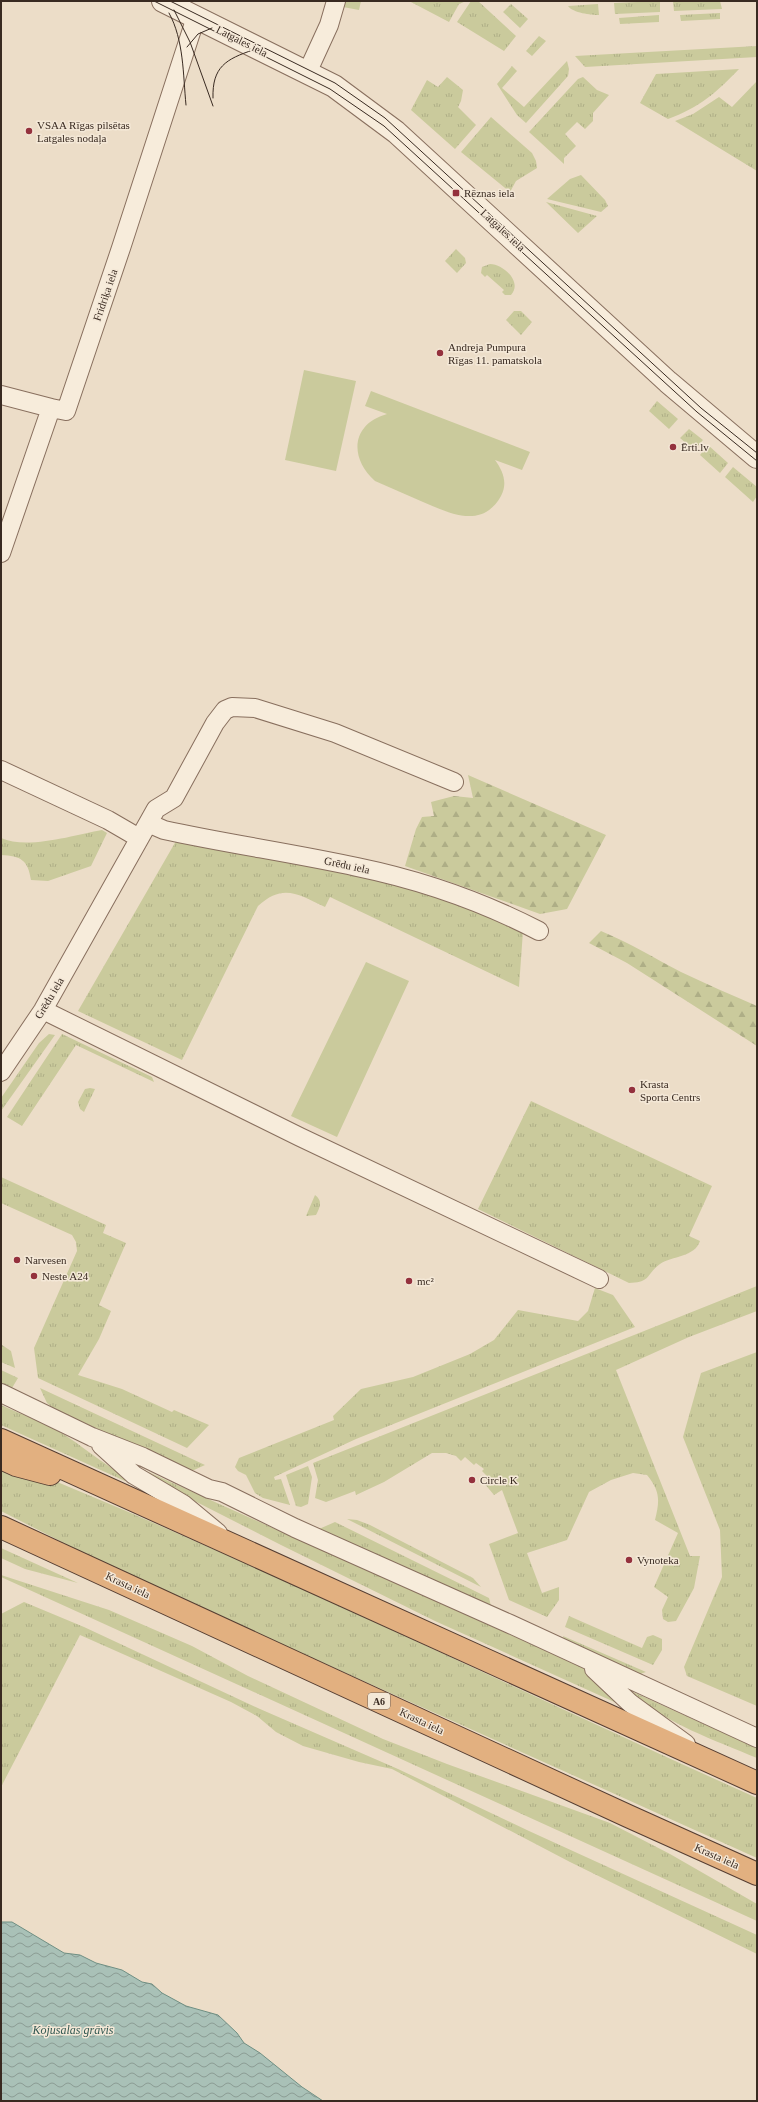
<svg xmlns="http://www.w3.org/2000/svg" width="758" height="2102" viewBox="0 0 758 2102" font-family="Georgia,serif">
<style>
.grass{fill:url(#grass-tufts)}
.forest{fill:url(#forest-firs)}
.pitch{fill:#caca9c}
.water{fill:url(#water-waves);stroke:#6f8f83}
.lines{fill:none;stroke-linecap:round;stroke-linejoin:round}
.minor-casing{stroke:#886f5e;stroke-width:20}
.tertiary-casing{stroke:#886f5e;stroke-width:24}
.trunk-casing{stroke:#563e32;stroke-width:24}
.minor{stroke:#f7ecdb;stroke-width:18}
.tertiary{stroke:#f7ecdb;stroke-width:22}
.trunk{stroke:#e2b080;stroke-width:22}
.tram{stroke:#392a21;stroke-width:1}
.poi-dot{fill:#94313d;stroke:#f4e8d7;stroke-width:1.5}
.labels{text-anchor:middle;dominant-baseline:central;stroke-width:3;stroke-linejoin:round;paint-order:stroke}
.shield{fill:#f4e8d7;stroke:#716358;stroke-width:1}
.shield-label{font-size:10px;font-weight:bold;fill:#392a21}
.street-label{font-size:11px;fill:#392a21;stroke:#f4e8d7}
.poi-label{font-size:11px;fill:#392a21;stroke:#f4e8d7;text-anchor:start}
.water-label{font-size:12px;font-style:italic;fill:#315851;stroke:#f4e8d7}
</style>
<defs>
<pattern id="grass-tufts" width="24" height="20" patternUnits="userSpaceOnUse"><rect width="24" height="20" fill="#caca9c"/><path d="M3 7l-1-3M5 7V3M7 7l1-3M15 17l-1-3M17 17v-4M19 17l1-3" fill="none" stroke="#aeae86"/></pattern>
<pattern id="forest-firs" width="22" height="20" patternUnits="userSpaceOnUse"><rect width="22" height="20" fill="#caca9c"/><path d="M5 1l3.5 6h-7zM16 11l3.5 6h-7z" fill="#aeae86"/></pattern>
<pattern id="water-waves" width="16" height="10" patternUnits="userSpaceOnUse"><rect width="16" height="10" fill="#a9c1b7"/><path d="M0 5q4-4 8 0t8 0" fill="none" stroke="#8b9d94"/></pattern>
</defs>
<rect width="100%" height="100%" fill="#ecddc8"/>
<path class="grass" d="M345,1h16l-2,9 -16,-3z
M409,1h57l-7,3 -10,18z
M471,1h7l38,35 -12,15 -47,-29z
M660,1v11l-45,2 -1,-11z
M673,1h47l2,8 -48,2z
M511,4l17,15 -8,9 -17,-16z
M598,4l1,11c-8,0 -26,-2 -31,-9z
M720,13v6l-39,2 -1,-6z
M659,15v7l-39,2 -1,-6z
M539,36l7,5 -14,15 -6,-5z
M757,46v11l-172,10 -10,-11z
M567,61l2,8 -1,7 -42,47 -9,-8 -20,-31 15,-18 5,5 -15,17 22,19z
M739,69c-23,24 -39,38 -71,50l-28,-16 16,-29z
M447,77l16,13 -2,11 -3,6 18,18 -21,24 -44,-39 16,-30 11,7z
M583,77l14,13 12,5 -16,18v8l-8,8 -8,-7 -12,12 11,12 -12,12v6l-35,-32 49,-53z
M757,81v90l-82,-50 18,-7 26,-17 13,10z
M491,117l41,36 4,8 1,7 -21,13 -6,11 -49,-40z
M581,175l24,25 3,6 -7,6 -54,-13 23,-20z
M546,202l51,14 -19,17z
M456,249l9,9 1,5 -9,10 -12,-12z
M490,264c13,0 33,18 21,31h-6l-3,-3 2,-2 -17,-15 -2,2 -4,-4 1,-6z
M514,311h7l11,11 -11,13 -15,-15z
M657,401l21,18 -9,10 -20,-18z
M689,429l14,11 -9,10 -14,-12z
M708,445l20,18 -8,10 -20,-18z
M733,467l24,20v9l-4,6 -28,-25z
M102,830l5,3 -16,33 -43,15 -17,-1c-3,-20 -10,-24 -30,-25v-17c26,12 73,-3 101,-8z
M176,841l236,45 111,45 -4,56 -189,-90 -5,10c-27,-13 -42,-24 -67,-1l-76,154 -104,-49z
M49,1034l6,1 -54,76v-13l38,-55z
M62,1034l90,43 2,5 -78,-37 -54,81 -15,-9z
M90,1088l5,1 -11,23 -4,-3 -2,-7 7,-13z
M531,1101l181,85 -23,50 11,5c-5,16 -28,15 -40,23 -15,11 -8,18 -31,19l-151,-74z
M1,1177l105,48 -3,8 23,10 -27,62 12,6 -12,28 -21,36 44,14 50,23 2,-2 35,15 -22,23 -149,-70 -4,-30 43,-97 -1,-9 -4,-7 -71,-32z
M315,1195c8,6 5,12 1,20l-10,1z
M757,1286v25l-68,26 -73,33 74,186h10l-6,32 -18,33 -8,1 -5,-3 -1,-9 6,-13 -14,-10 24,-54 -23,-13c5,-20 5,-29 -8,-45l-14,-2 -22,7 -22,12 -22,48 -40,13 15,40 17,-6v13l-12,17 -38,-17 -20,-56 29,-11 -16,-43 -8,5 -10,-12 5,-5 -7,-7 2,-2 -8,-6 -2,2 -9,-8 -4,4 -5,-5 -10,-3h-14l-48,29 -28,13 -1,-4 -29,11 -11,-4 3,-18 -5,-17z
M595,1288l18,7 22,32 -279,112 -82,38 1,3 6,-1 9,26 -27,-7 -8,-5 -9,-18 -8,-4 -3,-4 4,-9 95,-38 -1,-4 28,-27 52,-12 57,-23 24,-14 24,-30 60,11 10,-10z
M2,1345l9,6 4,17 -14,-6z
M757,1352v354l-70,-30 -3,-9 38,-90 -2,-47 -37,-93 18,-64z
M1,1370l17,8 -6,10 -11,-3z
M40,1388l165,77 -11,5h-6l-134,-61 -7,-6z
M1,1405c19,9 40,16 59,27 23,14 42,32 66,44l-1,5 -124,-56z
M1,1459c256,103 504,226 756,339v60l-640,-288 -116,-59z
M135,1466l447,201 39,38 -186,-84 -154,-76 -110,-56z
M308,1466l4,11 -4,27 -7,3 -5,-1 -10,-31z
M347,1519l10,1 13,5 103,53 8,9z
M335,1522l154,76 2,8 -3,2 -169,-79z
M1,1548l77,35 -53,-14 -24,-11z
M1,1575l108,35 83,36 56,30 135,63 64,25 163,59 60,31 87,50v17l-756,-344z
M24,1602l60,25 176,82 138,60 131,62 228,104v19l-187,-92 -178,-93 -33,-7 -56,-16 -27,-14 -19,-16 -26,-14 -151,-67 -79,152v-173z
M569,1616l73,32 5,-11 6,-2 9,4v11l-9,15 -88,-38z
M563,1636l83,36 -9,3 -73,-35z
M633,1692l124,56v10c-43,-18 -90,-34 -125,-65z"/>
<path class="forest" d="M468,775l138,60 -39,74 -27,5 -135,-48 11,-37 6,-12 12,-1 -3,-14 23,-6 19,2z
M601,931c29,12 53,27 80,41 25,12 51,23 76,34v40l-130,-83 -38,-20z"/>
<path class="pitch" d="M304,370l52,11 -20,90 -51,-11z
M371,391l159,61 -8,18 -27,-10c8,11 13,23 6,36 -19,34 -52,17 -78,6 -16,-7 -32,-14 -48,-21 -26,-23 -24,-57 12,-67l-22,-8z
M366,962l43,19 -72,156 -46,-21z"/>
<path class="water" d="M1,1922h11l52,31 16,2 16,8 26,7 20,12 10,2 10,9 24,13 32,9 19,18 7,10 16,10 42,34 21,14h-322z"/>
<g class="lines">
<defs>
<path id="minor" d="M307,73l22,-48 7,-24
M1,395l50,13
M1,553l50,-145 15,3 55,-163 75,-231
M1,770l107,50 31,18
M148,823l16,7c64,14 129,23 193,37 63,13 126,35 182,64
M43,1010l257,127 299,142
M1,1072l42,-62 113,-201 18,-11 41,-75 10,-13 7,-3 23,1 80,25 119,49
M1,1393l91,44 51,20 66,32 13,3 73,36 215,96 247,114
M101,1445l33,30 49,29 35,29
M594,1669l36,34 56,41"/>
<path id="tertiary" d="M163,1l171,85 62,46 272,250 89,75"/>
<path id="trunk" d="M1,1440l756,343
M1,1458l15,7 34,9
M1,1527l627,289 129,58"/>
</defs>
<use href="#minor" class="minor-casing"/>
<use href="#tertiary" class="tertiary-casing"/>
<use href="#trunk" class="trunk-casing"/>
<use href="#minor" class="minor"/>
<use href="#tertiary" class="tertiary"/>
<use href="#trunk" class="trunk"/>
<path class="tram" d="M154,1l176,88 54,37 313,286 60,49
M170,1l165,82 50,35 316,290 56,45
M174,10l16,32 23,64
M169,13c15,27 14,62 17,92
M187,47l11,-13 14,-6
M213,98c-1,-31 13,-39 40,-48"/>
</g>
<g class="poi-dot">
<circle cx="29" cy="131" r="4"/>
<rect x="452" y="189" width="8" height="8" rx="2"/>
<circle cx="440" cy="353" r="4"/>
<circle cx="673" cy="447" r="4"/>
<circle cx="632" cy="1090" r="4"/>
<circle cx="17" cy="1260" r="4"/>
<circle cx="34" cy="1276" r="4"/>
<circle cx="409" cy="1281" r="4"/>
<circle cx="472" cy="1480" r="4"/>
<circle cx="629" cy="1560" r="4"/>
</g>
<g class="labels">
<rect class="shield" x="368" y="1693" width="22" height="16" rx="3"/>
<g class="shield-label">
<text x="379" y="1701">A6</text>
</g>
<g class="street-label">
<text transform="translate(242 41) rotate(27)">Latgales iela</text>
<text transform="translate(503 230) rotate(43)">Latgales iela</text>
<text transform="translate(105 295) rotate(-71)">Fridriķa iela</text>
<text transform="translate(347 865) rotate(12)">Grēdu iela</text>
<text transform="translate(49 998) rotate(-59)">Grēdu iela</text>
<text transform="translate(128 1585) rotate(25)">Krasta iela</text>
<text transform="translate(422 1721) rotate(25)">Krasta iela</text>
<text transform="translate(717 1856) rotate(24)">Krasta iela</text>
</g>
<g class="poi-label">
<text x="37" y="125">VSAA Rīgas pilsētas<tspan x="37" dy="13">Latgales nodaļa</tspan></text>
<text x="464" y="193">Rēznas iela</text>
<text x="448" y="347">Andreja Pumpura<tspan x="448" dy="13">Rīgas 11. pamatskola</tspan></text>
<text x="681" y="447">Ērti.lv</text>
<text x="640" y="1084">Krasta<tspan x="640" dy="13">Sporta Centrs</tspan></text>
<text x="25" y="1260">Narvesen</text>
<text x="42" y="1276">Neste A24</text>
<text x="417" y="1281">mc²</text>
<text x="480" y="1480">Circle K</text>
<text x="637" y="1560">Vynoteka</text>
</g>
<g class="water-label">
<text x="73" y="2030">Kojusalas grāvis</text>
</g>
</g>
<rect width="758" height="2102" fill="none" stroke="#392a21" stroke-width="4"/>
</svg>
